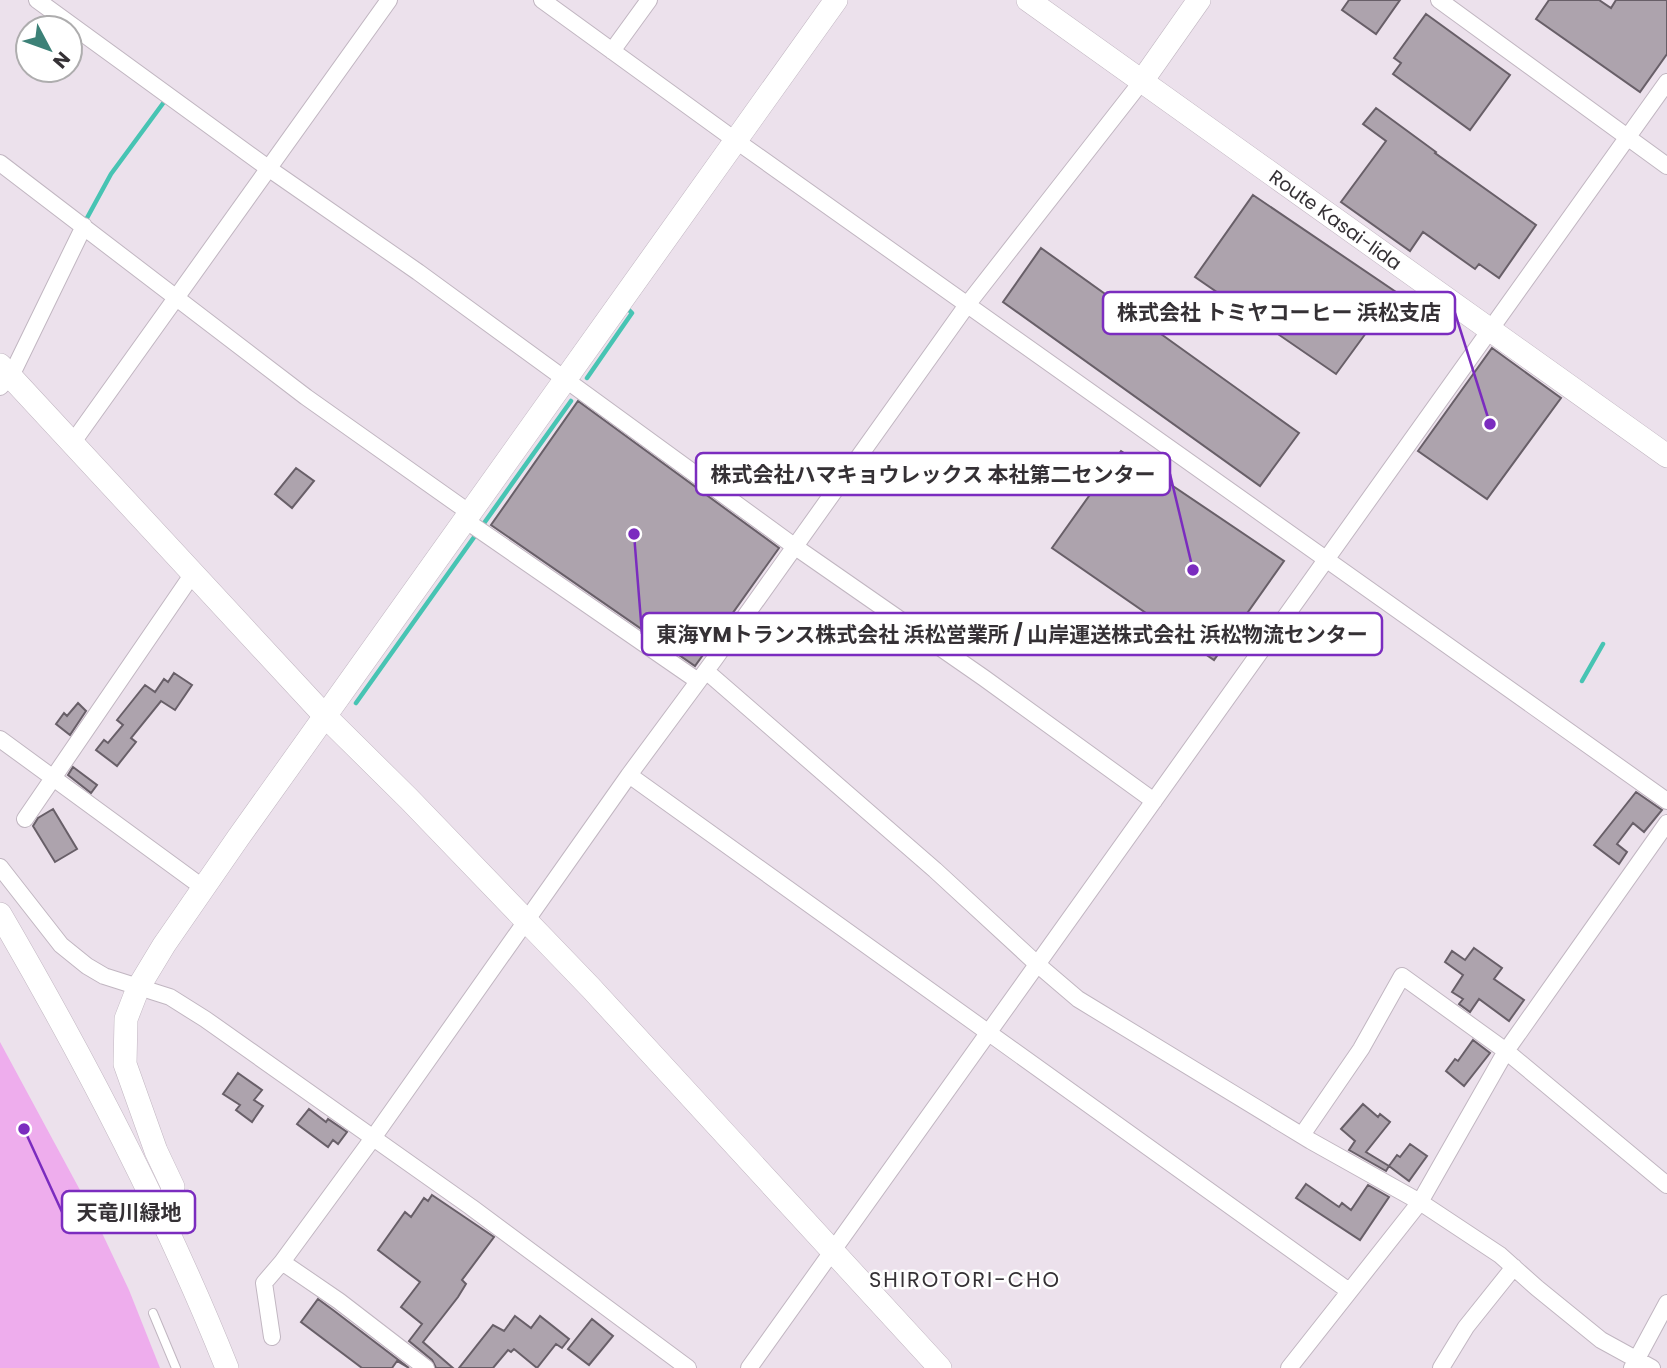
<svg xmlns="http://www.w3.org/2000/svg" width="1667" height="1368" viewBox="0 0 1667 1368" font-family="Poppins,'Noto Sans JP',sans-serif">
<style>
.green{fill:#eeaded}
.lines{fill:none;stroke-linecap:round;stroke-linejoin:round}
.stream{stroke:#47c4b3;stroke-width:4.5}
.building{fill:#ada3ad;stroke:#685f68;stroke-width:2}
.lane-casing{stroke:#c1b6c1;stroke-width:10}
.street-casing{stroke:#c1b6c1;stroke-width:18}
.secondary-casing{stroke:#c1b6c1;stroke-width:24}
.lane{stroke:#fff;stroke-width:8}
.street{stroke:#fff;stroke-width:16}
.secondary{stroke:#fff;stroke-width:23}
.labels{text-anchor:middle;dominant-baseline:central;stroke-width:5;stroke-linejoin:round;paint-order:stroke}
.street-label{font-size:19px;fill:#353135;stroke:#fff}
.neighbourhood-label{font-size:21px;letter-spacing:2px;fill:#353135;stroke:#fff}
.leader{fill:none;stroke:#7b2cbf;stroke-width:2.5}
.callout-dot{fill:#7b2cbf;stroke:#fff;stroke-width:2.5}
.callout{fill:#fff;stroke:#7b2cbf;stroke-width:2.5}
.callout-label{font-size:21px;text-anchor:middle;font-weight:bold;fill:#353135}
</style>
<rect width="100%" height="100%" fill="#ece1ec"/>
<path class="green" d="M0,1042l94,174 35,74 31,78h-160z"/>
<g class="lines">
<path class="stream" d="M87,218l24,-44 53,-72
M587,378l45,-65 -5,-5 2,-3
M1582,681l21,-37
M356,703l215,-302"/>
</g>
<path class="building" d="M1349,0h51l-24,34 -34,-24z
M1549,0h50l12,8 5,-8h51v54l-27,38 -104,-73z
M1426,14l84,61 -40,55 -77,-56 8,-11 -7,-5z
M1376,108l60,44 -1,1 101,72 -37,53 -20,-14 -4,5 -52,-37 -13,19 -69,-49 45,-61 -23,-17z
M1253,195l143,97 -60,82 -141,-97z
M1041,248l258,185 -39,53 -257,-184z
M1492,348l69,50 -74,101 -69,-48z
M578,401l201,147 -84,118 -204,-141z
M1121,451l163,110 -70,99 -162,-112z
M296,468l18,13 -22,27 -17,-14z
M174,673l18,12 -17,25 -14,-9 -30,37 5,4 -19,24 -21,-16 8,-10 4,3 15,-18 -6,-5 28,-35 10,7 9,-13 4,3z
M78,703l8,8 -16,24 -14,-11 8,-11 3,3z
M73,767l24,18 -6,8 -23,-18z
M1636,792l26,18 -18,22 -11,-9 -16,21 10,8 -8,12 -25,-19z
M53,809l24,40 -22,13 -22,-36 5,-8z
M1474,948l28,20 -8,11 30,21 -15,21 -30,-22 -9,13 -11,-8 4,-5 -11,-7 11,-17 -18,-13 7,-11 13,9z
M1473,1040l17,13 -26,33 -18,-15 9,-12 3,2z
M238,1073l24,17 -8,10 9,6 -11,16 -16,-12 4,-5 -17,-11z
M1363,1104l15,13 2,-3 10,8 -24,30 23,14 -3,5 -37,-21 6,-9 -14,-12z
M309,1109l17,13 2,-3 19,13 -9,12 -5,-4 -5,7 -31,-23z
M1410,1144l17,12 -18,25 -20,-15 8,-11 3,2z
M1306,1184l33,23 3,-4 9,7 17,-25 21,12 -29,43 -64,-42z
M432,1195l62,42 -32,43 4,4 -8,13 -35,45 30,26h-17l-4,-8 -23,-19 13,-17 -21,-17 19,-25 -42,-32 27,-38 6,5 13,-19 4,3z
M318,1299l15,11 76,58 -12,-7 -5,7h-30l-61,-46z
M515,1316l16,12 9,-12 29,23 -7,9 -6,-4 -19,24 -23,-19 -3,3 -3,-2 -15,18h-34l34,-43 11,6z
M592,1319l21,17 -24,29 -21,-16z"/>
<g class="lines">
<defs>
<path id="lane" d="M153,1313l23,55"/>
<path id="street" d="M37,0l231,168 150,104 376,274 190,132 170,123
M542,0l193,140 932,661
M1439,0l228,166
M612,51l37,-51
M0,163l306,234 164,116
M0,387l11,-11 73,-150
M73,442l316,-442
M465,520l233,161
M706,671l229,199 102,94 41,35 233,142 109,61 80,53 37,33 64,52 51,28
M0,739l205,150
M629,775l720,516
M25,819l169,-247
M0,867l61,78 26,21 17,10 66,21 35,22 266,188 217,161
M1302,1135l59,-86 41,-73 104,75 161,134
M282,1262l57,39 87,67
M272,1337l-8,-54 18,-21 91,-124 256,-363 85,-115 253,-355 175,-224
M749,1368l918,-1286
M1289,1368l131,-166 86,-151 161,-228
M1441,1368l25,-41 48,-60
M1632,1368l35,-65"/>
<g id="secondary">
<path id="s1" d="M1028,0l639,456"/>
<path d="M1142,81l57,-81"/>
<path d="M0,365l325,351 84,83 182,189 349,380"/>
<path d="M0,914c85,146 164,296 227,454"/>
<path d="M158,1210l12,-7 3,-16 -17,-36 -31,-87 1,-45 12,-31 26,-43 74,-107 598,-838"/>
</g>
</defs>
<use href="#lane" class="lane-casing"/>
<use href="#street" class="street-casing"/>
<use href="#secondary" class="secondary-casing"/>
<use href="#lane" class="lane"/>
<use href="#street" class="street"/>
<use href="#secondary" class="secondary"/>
</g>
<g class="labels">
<g class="street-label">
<text stroke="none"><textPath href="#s1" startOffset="378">Route Kasai-Iida</textPath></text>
</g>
<g class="neighbourhood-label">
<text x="965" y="1279">SHIROTORI-CHO</text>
</g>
</g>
<path class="leader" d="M1490 424L1455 313M1193 570L1170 474M634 534L642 634M24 1129L62 1212"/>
<g class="callout-dot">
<circle cx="1490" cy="424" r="7"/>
<circle cx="1193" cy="570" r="7"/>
<circle cx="634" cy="534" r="7"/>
<circle cx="24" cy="1129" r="7"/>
</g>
<g class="callout">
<rect x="1103" y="292" width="352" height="42" rx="7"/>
<rect x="696" y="453" width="474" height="42" rx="7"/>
<rect x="642" y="613" width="740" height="42" rx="7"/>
<rect x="62" y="1191" width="133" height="42" rx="7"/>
</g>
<g class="callout-label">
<text x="1279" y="320">株式会社 トミヤコーヒー 浜松支店</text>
<text x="933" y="482">株式会社ハマキョウレックス 本社第二センター</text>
<text x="1012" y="642">東海YMトランス株式会社 浜松営業所 / 山岸運送株式会社 浜松物流センター</text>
<text x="129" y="1220">天竜川緑地</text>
</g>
<g transform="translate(49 49) rotate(131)"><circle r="33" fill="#ffffff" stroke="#aeadae" stroke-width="2"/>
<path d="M0-5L12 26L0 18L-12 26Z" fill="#3c8177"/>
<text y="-10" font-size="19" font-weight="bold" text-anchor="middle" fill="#353135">N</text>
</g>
</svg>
